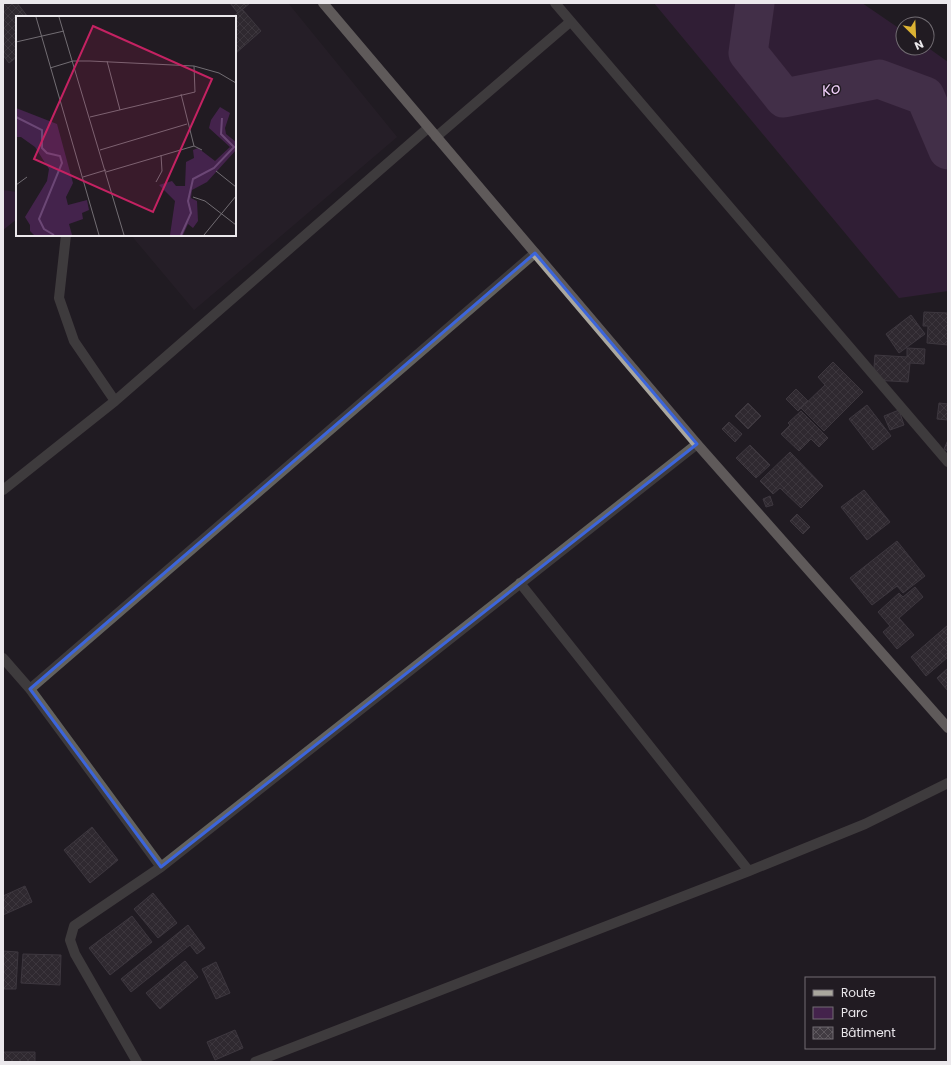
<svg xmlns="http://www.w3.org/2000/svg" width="951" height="1065" viewBox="0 0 951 1065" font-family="Poppins,sans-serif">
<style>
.built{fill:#2c232e}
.green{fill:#44234c}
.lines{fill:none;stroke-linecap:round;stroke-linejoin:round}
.river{stroke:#6b4775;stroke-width:39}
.building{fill:url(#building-cross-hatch);stroke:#5f5961}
.minor{stroke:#63625e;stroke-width:10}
.major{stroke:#aaa79e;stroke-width:10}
.marked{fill:none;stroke:#3c65db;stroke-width:3;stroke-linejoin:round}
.labels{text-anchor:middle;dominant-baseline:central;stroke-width:3;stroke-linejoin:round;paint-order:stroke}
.water-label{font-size:15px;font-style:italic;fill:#f2d0fc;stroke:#211b22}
.inset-river{fill:none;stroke:#6b4775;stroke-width:2}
.inset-road{fill:none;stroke:#726d73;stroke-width:1}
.view{fill:#c42262;fill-opacity:0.15;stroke:#c42262;stroke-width:2}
.inset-edge{fill:none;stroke:#ebe8ec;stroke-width:2}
</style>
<defs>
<pattern id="building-cross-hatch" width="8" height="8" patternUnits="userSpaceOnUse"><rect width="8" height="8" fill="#413b42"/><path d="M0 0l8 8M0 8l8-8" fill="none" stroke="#5d575d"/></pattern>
</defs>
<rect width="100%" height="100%" fill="#211b22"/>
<path class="built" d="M3,3h285l109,134 -203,173 -63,-75h104v-218h-218v175l-14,-2z"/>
<path class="green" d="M654,3h208l41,28v17l24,-1 21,15v229l-49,7z
M3,190l14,2v27l-14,11z"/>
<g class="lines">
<path class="river" d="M755,3l-7,50 36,45 95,-19 46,17 23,54"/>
</g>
<path class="building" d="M3,3h14l11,14h-11v40l-8,6 -6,-8z
M230,3h20l-12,10z
M242,9l19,22 -26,23v-37h-2z
M924,312l24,1v32l-21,-2 1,-17h-5z
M911,315l14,19 -26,19 -13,-19z
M907,348l18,1 -1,15 -14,-1 -2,19 -35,-2 2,-25 32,2z
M833,362l30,30 -39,39 -23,-23 24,-23 -7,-8z
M796,389l12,12 -10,10 -12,-12z
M748,403l13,13 -13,13 -13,-13z
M939,403l9,1v16l-11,-1z
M867,405l24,31 -18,14 -24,-31z
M899,410l5,15 -14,5 -6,-14z
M801,411l27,27 -9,9 -8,-8 -12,12 -18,-17 9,-9 -2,-2z
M729,422l13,12 -7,8 -13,-13z
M948,440v11l-4,-2z
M750,445l20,20 -14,13 -20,-20z
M790,452l33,34 -22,22 -21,-20 -7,6 -13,-13z
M864,490l26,32 -23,18 -26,-33z
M770,496l3,9 -7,2 -3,-8z
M797,514l13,13 -7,7 -13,-13z
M897,541l28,35 -22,17 -6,-7 -25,19 -22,-27z
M915,587l8,10 -24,21 15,17 -17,14 -14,-17 7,-6 -12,-14 21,-19 4,4z
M948,625v32l-22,19 -15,-19z
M948,668v23l-11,-13z
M92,827l26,33 -28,23 -26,-33z
M25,886l7,16 -29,13v-19z
M153,893l24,30 -19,15 -24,-29z
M132,916l20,26 -42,33 -21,-27z
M188,925l17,23 -8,6 -7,-9 -59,47 -10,-13z
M3,951l15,1 -2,37h-13z
M23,954l38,1 -1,30 -39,-2z
M185,961l13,16 -38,32 -14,-16z
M216,962l14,31 -14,6 -14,-30z
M235,1030l8,18 -28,12 -8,-18z
M3,1052h32v10h-32z"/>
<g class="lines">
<path class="minor" d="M555,3l393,459
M436,137l134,-115
M66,235l-7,63 15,43 41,60
M3,490l112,-89 313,-273
M520,583l229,288
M3,658l27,31 131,178
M30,689l505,-436
M137,1062l-62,-108 -5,-14 4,-14 87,-59 536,-423
M255,1062l494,-191 116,-47 83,-41"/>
<path class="major" d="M323,3l374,441 251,284"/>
</g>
<path d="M0 0H951V1065H0ZM535,253l162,191 -536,423 -131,-178z" fill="#211b22" fill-opacity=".55" fill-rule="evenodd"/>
<path class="marked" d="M535,253l162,191 -536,423 -131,-178z"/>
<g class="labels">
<g class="water-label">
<text transform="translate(831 89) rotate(-11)">Ko</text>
</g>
</g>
<g transform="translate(16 16)">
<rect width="220" height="220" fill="#211b22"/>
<path d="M204,91l10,6 -5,15 1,6 10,8v8l-29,32 -15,8 -1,8 6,3 1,20 -5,7 -5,-4 -5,11h-13l5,-34 -16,-16 13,-4 4,5h9l1,-24 8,-4 -1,-8 5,-2 17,13 15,-14 -21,-19 2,-8zM0,92l41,16 16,59 -7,14 2,8 19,-5 2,10 -7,3 1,6 -14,5 3,11h-38l-4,-4v-6l-5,-8 22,-36 2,-12 -14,-22 -14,-10h-5z" fill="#44234c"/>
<path class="inset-river" d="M0,101l26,13v18l5,5 13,3 2,7 -23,56 5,10 10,6M165,219l10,-22 -3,-12 5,-22 21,-11 20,-21 -13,-13 1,-16"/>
<path class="inset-road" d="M20,1l63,218M43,1l65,218M0,26l48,-11M91,45l13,49M34,52l23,-7h17l104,5 25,7 17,10M165,78l13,52 8,4M74,101l105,-25 -1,-26M84,134l87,-26M200,155l20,16M90,156l88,-26M67,161l23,-7M140,166l6,-11 -1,-16M0,169l11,-8M177,181l12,4 31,24M188,219l32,-39"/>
<path class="view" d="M77,10l119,53 -59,133 -119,-53z"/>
<rect width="220" height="220" class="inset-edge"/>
</g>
<rect width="951" height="1065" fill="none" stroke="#ebe8ec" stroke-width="8"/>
<rect x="805" y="977" width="130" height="72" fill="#211b22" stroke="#726d73"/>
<rect x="813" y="990" width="20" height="6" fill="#aaa79e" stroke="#726d73"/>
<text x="841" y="997" font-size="12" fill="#ebe8ec">Route</text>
<rect x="813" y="1007" width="20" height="12" fill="#44234c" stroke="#726d73"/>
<text x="841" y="1017" font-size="12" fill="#ebe8ec">Parc</text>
<rect x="813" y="1027" width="20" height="12" fill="url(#building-cross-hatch)" stroke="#726d73"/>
<text x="841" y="1037" font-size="12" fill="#ebe8ec">Bâtiment</text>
<g transform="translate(915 36) rotate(156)"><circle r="19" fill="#211b22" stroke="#726d73"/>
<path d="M0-3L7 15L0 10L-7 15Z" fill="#dcb233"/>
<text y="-6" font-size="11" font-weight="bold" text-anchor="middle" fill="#ebe8ec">N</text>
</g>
</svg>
